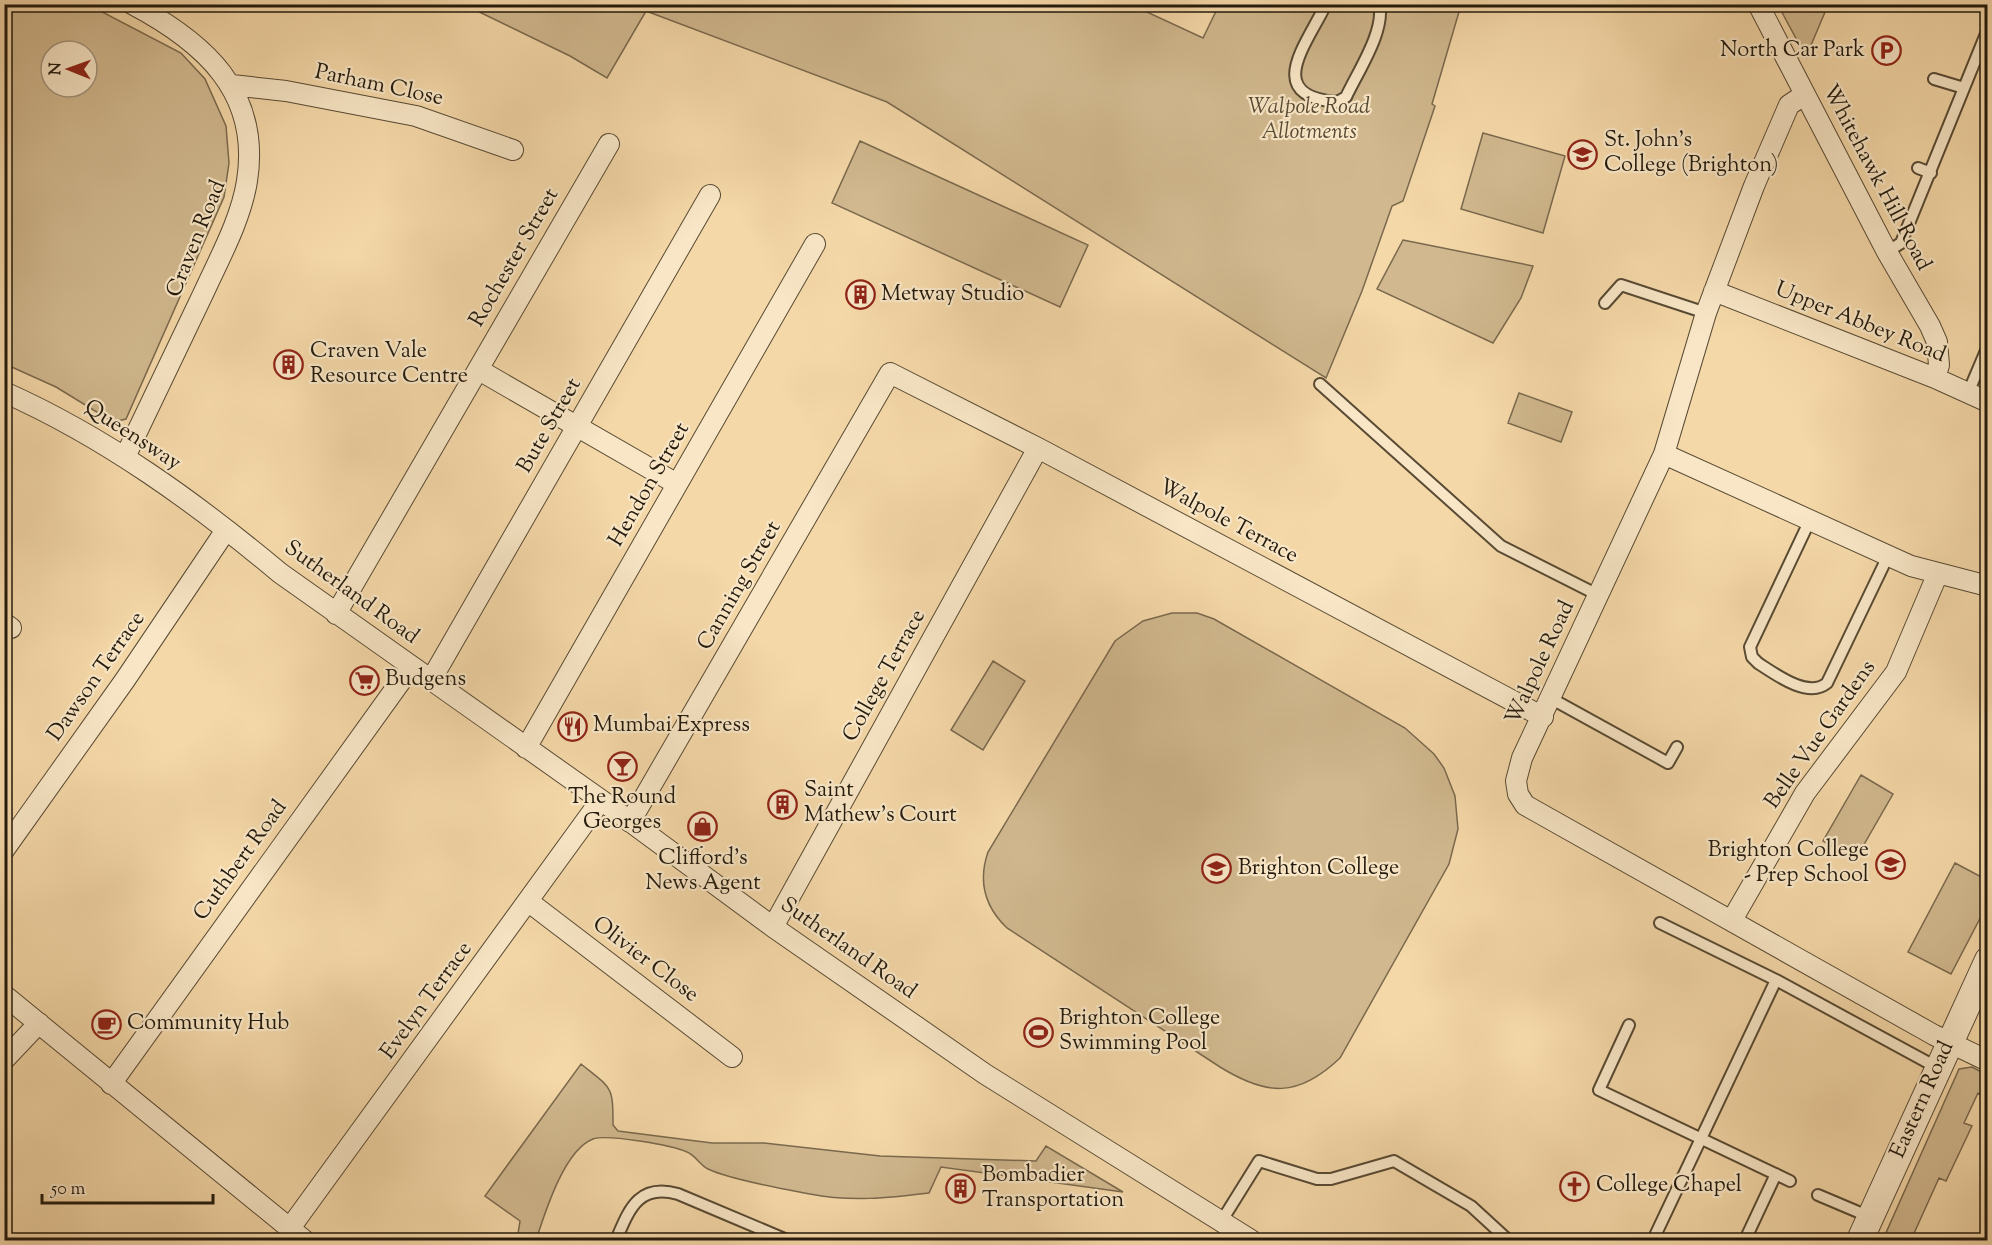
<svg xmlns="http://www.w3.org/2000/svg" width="1992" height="1245" viewBox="0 0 1992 1245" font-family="'Sorts Mill Goudy',serif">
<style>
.green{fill:#d1b88e;stroke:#7a694e;stroke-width:1.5;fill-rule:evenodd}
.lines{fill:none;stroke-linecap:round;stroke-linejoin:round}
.service-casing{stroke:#584a34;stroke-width:14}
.minor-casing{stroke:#584a34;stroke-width:22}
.tertiary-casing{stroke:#584a34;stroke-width:28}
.service{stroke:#f8e6c6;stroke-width:10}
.minor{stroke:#f8e6c6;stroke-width:20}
.tertiary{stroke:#f8e6c6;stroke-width:26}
.labels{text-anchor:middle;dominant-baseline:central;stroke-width:4.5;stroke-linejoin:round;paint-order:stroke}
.poi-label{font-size:22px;fill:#231a0d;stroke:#f8e6c6;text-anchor:start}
.street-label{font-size:22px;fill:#231a0d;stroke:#f8e6c6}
.park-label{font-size:22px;font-style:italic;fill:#574934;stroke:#f8e6c6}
</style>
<rect width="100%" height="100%" fill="#f5d8a8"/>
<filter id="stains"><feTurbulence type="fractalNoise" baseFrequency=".00333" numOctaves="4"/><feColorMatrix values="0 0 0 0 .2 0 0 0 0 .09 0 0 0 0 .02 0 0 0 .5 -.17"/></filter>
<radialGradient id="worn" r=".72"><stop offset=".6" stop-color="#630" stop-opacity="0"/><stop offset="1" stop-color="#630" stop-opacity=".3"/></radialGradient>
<path class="green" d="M4,5h85l92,48 24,26 21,47 3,37 -5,34 -98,222 -13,3 -57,-35 -51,-23zM51,51h36v36h-36z
M465,5h667l71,33 16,-33h242l-29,99 3,2 -32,95 -11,5 -30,85 -36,87 -439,-276 -241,-91 -39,67 -37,-22z
M1778,5h50l-22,52z
M1483,133l82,23 -22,77 -82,-24z
M860,141l228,104 -28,62 -228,-104z
M1403,240l130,26 -12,32 -28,45 -116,-54z
M1519,393l53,19 -11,30 -53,-19z
M1172,613h25l17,6 191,109 29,26 10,14 11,28 3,33 -9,35 -109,194c-42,40 -73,38 -120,9l-213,-139c-22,-21 -29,-47 -19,-76l127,-211 28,-20z
M993,661l32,20 -42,69 -32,-20z
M1861,775l32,19 -38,66 -32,-19z
M1955,863l32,17v25l-36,69 -43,-22z
M581,1064c31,25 32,21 32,61l5,6 94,12h52l116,13 156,5 10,-15 77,46 -182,-25 -12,26c-40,5 -79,9 -119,1 -26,-5 -79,-14 -102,-25 -8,-4 -13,-14 -21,-17 -15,-7 -80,-18 -94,-13 -29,11 -48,74 -57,101h-19l3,-19 -35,-25z
M1972,1067l15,8v22l-9,-4 -14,30 8,3 -26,55 -7,-3 -28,62h-15l-11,-5 74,-166z"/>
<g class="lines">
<defs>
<path id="service" d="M1326,4c-19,40 -64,92 11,98l9,-5c11,-24 40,-67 33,-93
M1934,79l30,9
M1918,168l13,5
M1887,252l14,-9 87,-214
M1605,303l16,-18 85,28
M1320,384l181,162 99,50
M1968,393l20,-47
M1810,520l-60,127 2,10 6,6c17,11 50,36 69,20l61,-127
M1552,699l116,64 9,-16
M1660,923l116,57 162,88
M1629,1025l-30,65 191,91
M1818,1195l52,22
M1221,1222l38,-61 58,18h14l63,-18 77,45 37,34
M1987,1238l1,-1
M616,1240c13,-30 22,-57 62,-46l109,46
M1653,1240l123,-260
M1745,1240l31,-66"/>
<path id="minor" d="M1758,4l129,248 43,74 7,16 2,23 -4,13
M232,85l54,6 130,25 97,34
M1804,95l-15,10 -35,81 -48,127 -42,141 -142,304 -6,23 2,13 7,11 409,230 54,26
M1714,291l221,87 53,24
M479,370l198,114
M4,392c101,45 191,110 276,181l321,227 172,127 212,147 266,166
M1664,454l247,112 77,20
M125,457c26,-55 53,-110 79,-165 16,-35 37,-73 43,-111 14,-89 -43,-139 -115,-177
M336,614l273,-470
M4,623l7,5
M431,680l279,-485
M526,748l289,-504
M630,822l260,-449 148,75 505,269
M4,850l121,-170 101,-150
M529,902l203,155
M1732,920l73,-127 91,-121 42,-99
M773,927l265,-479
M4,995l300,245
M4,1060l35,-37
M111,1084l300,-417
M290,1228l311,-428"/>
<path id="tertiary" d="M1860,1240l128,-280"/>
</defs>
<use href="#service" class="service-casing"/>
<use href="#minor" class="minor-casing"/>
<use href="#tertiary" class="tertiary-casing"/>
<use href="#service" class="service"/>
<use href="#minor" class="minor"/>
<use href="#tertiary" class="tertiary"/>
</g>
<defs>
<symbol id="parking-ring" viewBox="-11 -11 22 22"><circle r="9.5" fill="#f8e6c6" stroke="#8f2418" stroke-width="1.5"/><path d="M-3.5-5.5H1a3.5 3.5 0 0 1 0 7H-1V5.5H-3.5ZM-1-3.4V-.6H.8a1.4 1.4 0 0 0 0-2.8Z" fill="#8f2418"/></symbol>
<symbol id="university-ring" viewBox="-11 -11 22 22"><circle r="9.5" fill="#f8e6c6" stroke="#8f2418" stroke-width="1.5"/><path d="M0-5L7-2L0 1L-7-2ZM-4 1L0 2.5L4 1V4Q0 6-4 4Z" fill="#8f2418"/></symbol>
<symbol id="building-ring" viewBox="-11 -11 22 22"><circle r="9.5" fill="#f8e6c6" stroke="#8f2418" stroke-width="1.5"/><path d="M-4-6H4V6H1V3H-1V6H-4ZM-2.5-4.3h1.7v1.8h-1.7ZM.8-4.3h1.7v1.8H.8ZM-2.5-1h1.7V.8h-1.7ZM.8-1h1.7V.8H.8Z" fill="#8f2418"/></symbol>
<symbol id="supermarket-ring" viewBox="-11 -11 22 22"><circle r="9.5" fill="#f8e6c6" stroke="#8f2418" stroke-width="1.5"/><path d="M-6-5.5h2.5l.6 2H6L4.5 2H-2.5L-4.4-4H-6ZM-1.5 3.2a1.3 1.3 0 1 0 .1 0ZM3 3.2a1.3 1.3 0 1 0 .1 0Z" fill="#8f2418"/></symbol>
<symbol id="restaurant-ring" viewBox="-11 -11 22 22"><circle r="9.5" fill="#f8e6c6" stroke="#8f2418" stroke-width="1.5"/><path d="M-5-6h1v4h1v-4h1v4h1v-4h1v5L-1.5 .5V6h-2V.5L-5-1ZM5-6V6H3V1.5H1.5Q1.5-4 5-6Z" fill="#8f2418"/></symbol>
<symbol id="bar-ring" viewBox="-11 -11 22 22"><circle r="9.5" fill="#f8e6c6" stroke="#8f2418" stroke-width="1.5"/><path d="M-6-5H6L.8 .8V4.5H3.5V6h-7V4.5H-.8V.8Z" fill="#8f2418"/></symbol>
<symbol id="shop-ring" viewBox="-11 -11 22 22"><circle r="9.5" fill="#f8e6c6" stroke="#8f2418" stroke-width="1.5"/><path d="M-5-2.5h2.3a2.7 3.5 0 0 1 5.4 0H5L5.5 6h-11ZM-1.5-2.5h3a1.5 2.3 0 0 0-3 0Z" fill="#8f2418"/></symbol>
<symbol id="school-ring" viewBox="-11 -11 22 22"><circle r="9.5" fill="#f8e6c6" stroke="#8f2418" stroke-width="1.5"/><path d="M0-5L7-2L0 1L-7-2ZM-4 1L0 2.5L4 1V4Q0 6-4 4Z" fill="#8f2418"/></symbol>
<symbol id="cafe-ring" viewBox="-11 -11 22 22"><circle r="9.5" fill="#f8e6c6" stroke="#8f2418" stroke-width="1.5"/><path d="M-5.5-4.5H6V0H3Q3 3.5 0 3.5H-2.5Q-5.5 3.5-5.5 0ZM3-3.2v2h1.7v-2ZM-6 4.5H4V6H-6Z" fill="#8f2418"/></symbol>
<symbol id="stadium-ring" viewBox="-11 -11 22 22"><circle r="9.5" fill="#f8e6c6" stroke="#8f2418" stroke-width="1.5"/><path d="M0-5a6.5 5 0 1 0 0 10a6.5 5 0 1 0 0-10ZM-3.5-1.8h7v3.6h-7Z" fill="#8f2418"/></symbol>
<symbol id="church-ring" viewBox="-11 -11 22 22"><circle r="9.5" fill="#f8e6c6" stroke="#8f2418" stroke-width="1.5"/><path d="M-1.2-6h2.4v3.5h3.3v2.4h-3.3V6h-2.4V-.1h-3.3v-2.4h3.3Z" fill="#8f2418"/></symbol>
</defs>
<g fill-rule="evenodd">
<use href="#parking-ring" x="1870" y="34" width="33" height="33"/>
<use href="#university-ring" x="1566" y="138" width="33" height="33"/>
<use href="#building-ring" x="844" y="278" width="33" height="33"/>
<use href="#building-ring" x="272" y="348" width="33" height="33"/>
<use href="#supermarket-ring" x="348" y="664" width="33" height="33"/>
<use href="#restaurant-ring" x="556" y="710" width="33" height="33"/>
<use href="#bar-ring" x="606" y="750" width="33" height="33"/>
<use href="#building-ring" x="766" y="788" width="33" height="33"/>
<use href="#shop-ring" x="686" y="810" width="33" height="33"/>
<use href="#school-ring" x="1874" y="848" width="33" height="33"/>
<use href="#school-ring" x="1200" y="852" width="33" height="33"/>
<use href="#cafe-ring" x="90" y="1008" width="33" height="33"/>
<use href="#stadium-ring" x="1022" y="1016" width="33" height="33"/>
<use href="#church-ring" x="1558" y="1170" width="33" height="33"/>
<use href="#building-ring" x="944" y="1172" width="33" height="33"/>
</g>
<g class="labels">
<g class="poi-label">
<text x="1865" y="51" text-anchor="end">North Car Park</text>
<text x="1604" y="141">St. John's<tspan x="1604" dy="25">College (Brighton)</tspan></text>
<text x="881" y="295">Metway Studio</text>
<text x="310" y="352">Craven Vale<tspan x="310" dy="25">Resource Centre</tspan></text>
<text x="385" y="680">Budgens</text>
<text x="593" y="726">Mumbai Express</text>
<text x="804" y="791">Saint<tspan x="804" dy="25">Mathew's Court</tspan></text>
<text x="622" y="798" text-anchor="middle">The Round<tspan x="622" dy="25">Georges</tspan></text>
<text x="1869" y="851" text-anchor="end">Brighton College<tspan x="1869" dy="25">- Prep School</tspan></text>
<text x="703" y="859" text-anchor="middle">Clifford's<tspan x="703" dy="25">News Agent</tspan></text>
<text x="1238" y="869">Brighton College</text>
<text x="1059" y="1019">Brighton College<tspan x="1059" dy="25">Swimming Pool</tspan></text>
<text x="127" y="1024">Community Hub</text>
<text x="982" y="1176">Bombadier<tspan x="982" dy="25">Transportation</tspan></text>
<text x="1596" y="1186">College Chapel</text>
</g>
<g class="street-label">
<text transform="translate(379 86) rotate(12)">Parham Close</text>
<text transform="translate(1876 178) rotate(62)">Whitehawk Hill Road</text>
<text transform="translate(197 239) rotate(-68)">Craven Road</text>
<text transform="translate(515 258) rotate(-60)">Rochester Street</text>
<text transform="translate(1860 323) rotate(22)">Upper Abbey Road</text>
<text transform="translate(550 426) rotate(-60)">Bute Street</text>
<text transform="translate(132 436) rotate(33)">Queensway</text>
<text transform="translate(650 485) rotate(-60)">Hendon Street</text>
<text transform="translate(1228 522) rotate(28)">Walpole Terrace</text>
<text transform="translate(740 586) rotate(-60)">Canning Street</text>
<text transform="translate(351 593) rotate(36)">Sutherland Road</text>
<text transform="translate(1541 663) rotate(-65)">Walpole Road</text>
<text transform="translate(885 676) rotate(-61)">College Terrace</text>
<text transform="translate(97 677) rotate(-55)">Dawson Terrace</text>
<text transform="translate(1821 735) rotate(-55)">Belle Vue Gardens</text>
<text transform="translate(241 861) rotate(-54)">Cuthbert Road</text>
<text transform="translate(848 949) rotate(35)">Sutherland Road</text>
<text transform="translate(645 960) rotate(37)">Olivier Close</text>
<text transform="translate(427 1001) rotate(-54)">Evelyn Terrace</text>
<text transform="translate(1923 1100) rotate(-66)">Eastern Road</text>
</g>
<g class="park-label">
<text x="1309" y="108">Walpole Road<tspan x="1309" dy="25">Allotments</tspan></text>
</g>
</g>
<rect width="1992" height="1245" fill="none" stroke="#f5d8a8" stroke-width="24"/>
<rect x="6" y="6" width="1980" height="1233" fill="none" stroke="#231a0d" stroke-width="3"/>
<rect x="12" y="12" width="1968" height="1221" fill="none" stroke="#231a0d" stroke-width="1.5"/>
<g transform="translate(69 69) rotate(271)"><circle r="28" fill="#f8e6c6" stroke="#a3947c" stroke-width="1.5"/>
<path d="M0-4.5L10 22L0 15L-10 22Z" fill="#8f2418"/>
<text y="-9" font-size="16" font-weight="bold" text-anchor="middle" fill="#231a0d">N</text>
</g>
<path d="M42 1194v9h171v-9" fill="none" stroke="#231a0d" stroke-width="3"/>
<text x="51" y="1194" font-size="18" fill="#231a0d" stroke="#f8e6c6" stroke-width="4.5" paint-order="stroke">50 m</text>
<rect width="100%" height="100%" filter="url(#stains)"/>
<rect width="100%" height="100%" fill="url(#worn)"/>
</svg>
